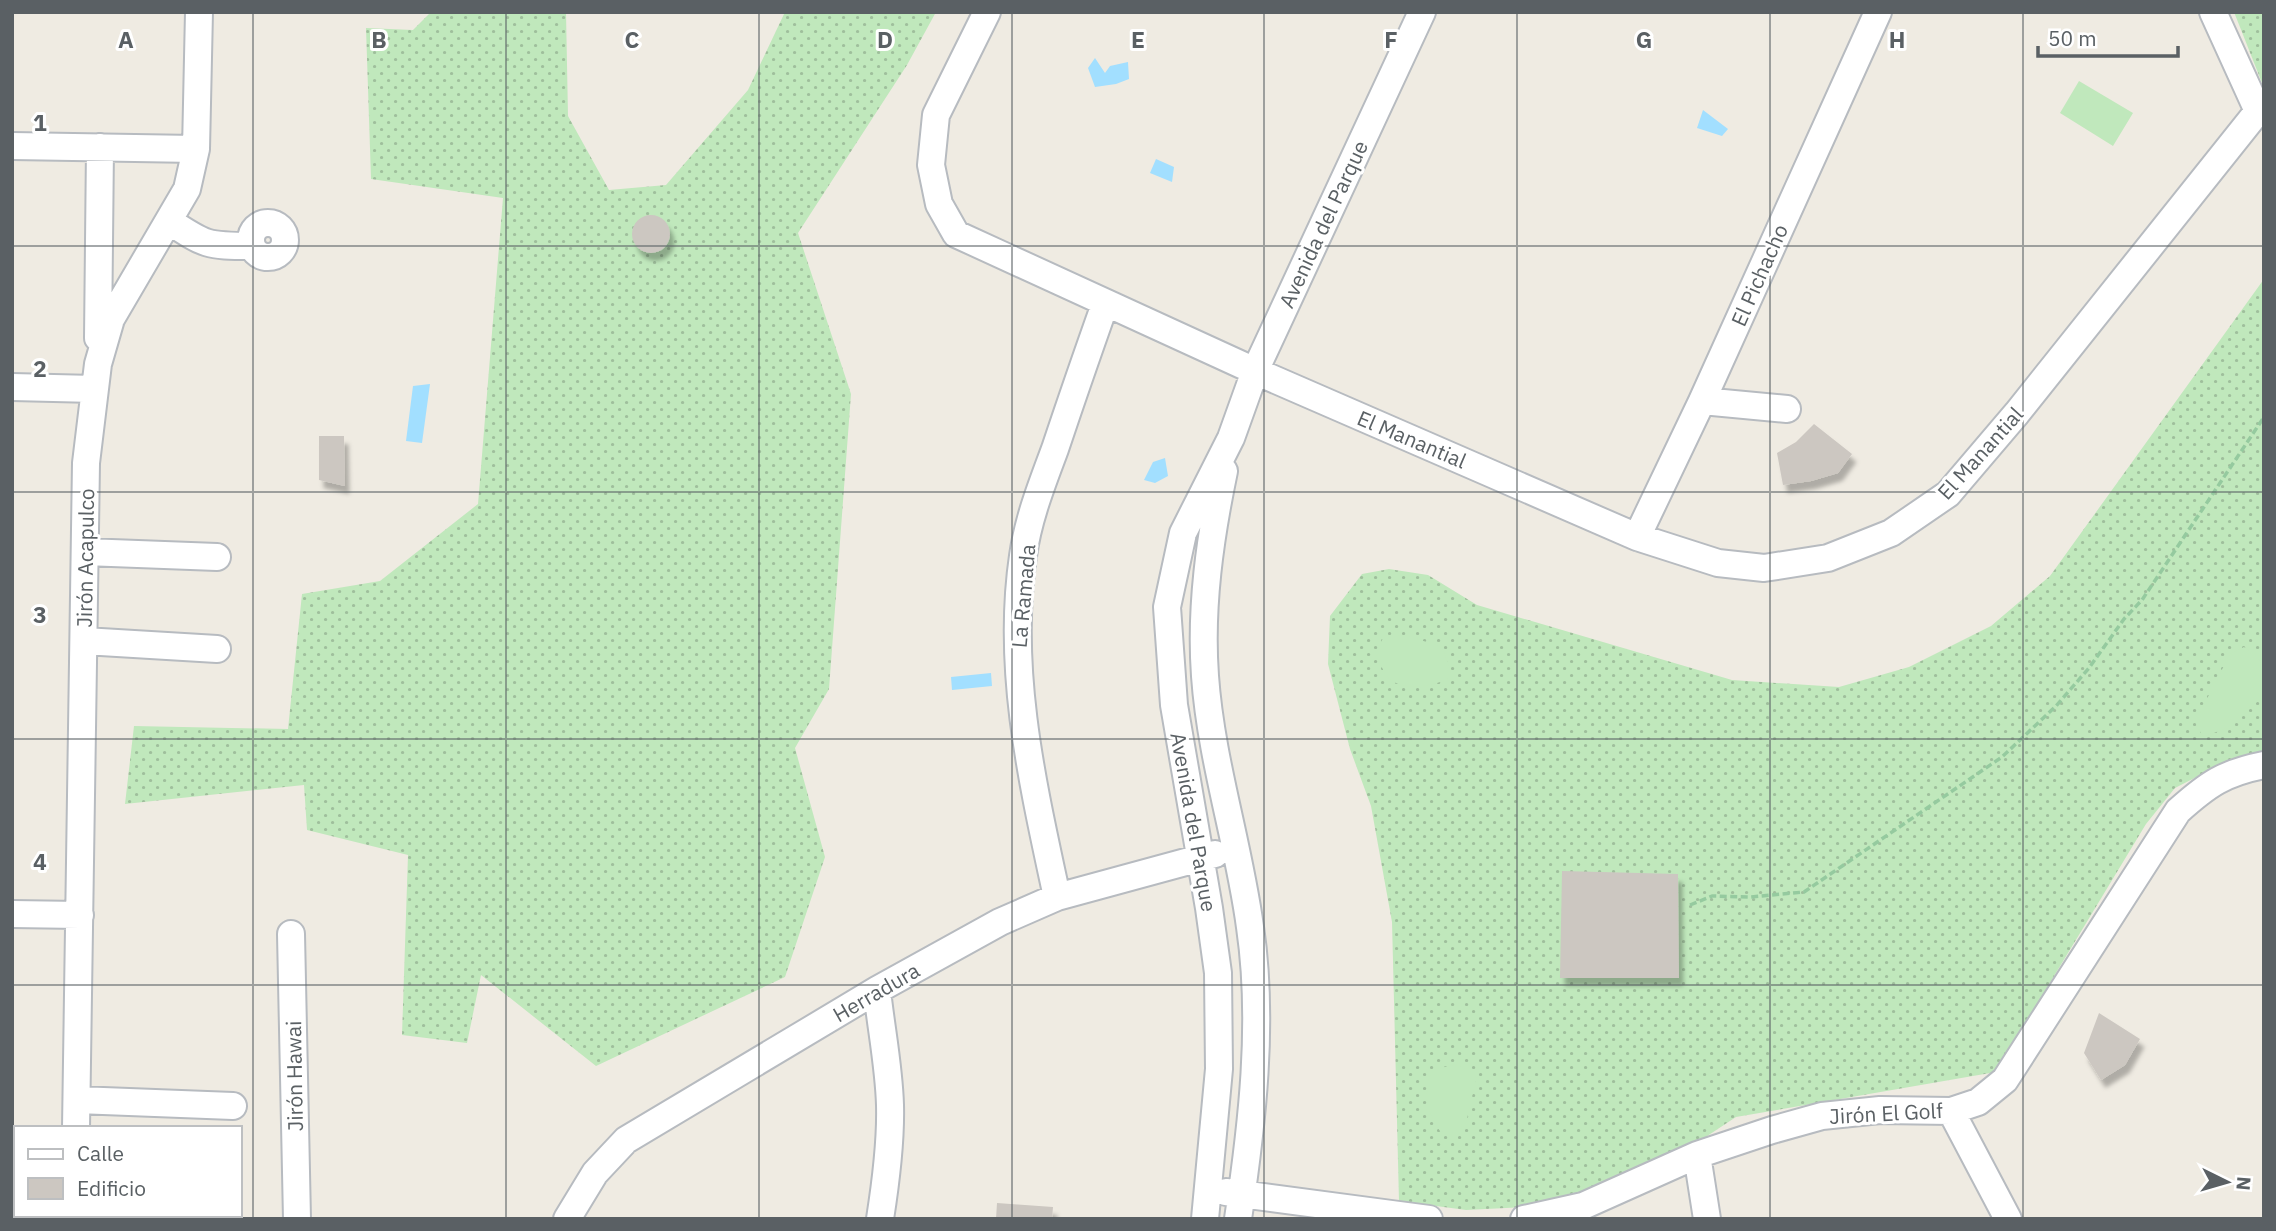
<svg xmlns="http://www.w3.org/2000/svg" width="2276" height="1231" viewBox="0 0 2276 1231" font-family="'IBM Plex Sans',sans-serif">
<style>
.grass{fill:url(#grass-dots)}
.pitch{fill:#c0e8bc}
.water{fill:#a2dfff}
.building{fill:#ccc7c1;filter:url(#shadow)}
.lines{fill:none;stroke-linecap:round;stroke-linejoin:round}
.minor-casing{stroke:#b7bbc0;stroke-width:30}
.path{stroke:#95ca9f;stroke-width:3.5;stroke-dasharray:7 3.5;stroke-linecap:butt}
.minor{stroke:#fff;stroke-width:26}
.grid{fill:none;stroke:#5a6064;stroke-width:2;stroke-opacity:0.55}
.labels{text-anchor:middle;dominant-baseline:central;stroke-width:6;stroke-linejoin:round;paint-order:stroke}
.street-label{font-size:21px;fill:#5a6064;stroke:#fff}
.grid-label{font-size:23px;text-anchor:middle;font-weight:bold;fill:#5a6064;stroke:#fff;stroke-width:6;stroke-linejoin:round;paint-order:stroke}
</style>
<defs>
<pattern id="grass-dots" width="8" height="8" patternUnits="userSpaceOnUse" patternTransform="scale(1.75)"><rect width="8" height="8" fill="#c0e8bc"/><path d="M2 2h.1M6 6h.1" fill="none" stroke="#9fbf9c" stroke-width="1.8" stroke-linecap="round"/></pattern>
<filter id="shadow"><feDropShadow dx="4.5" dy="8" stdDeviation="2" flood-color="#0004"/></filter>
</defs>
<rect width="100%" height="100%" fill="#efebe2"/>
<path class="grass" d="M431,12h135l2,104 41,74 57,-5 82,-95 37,-78h151l-29,53 -109,168 53,161 -22,295 -34,59 30,109 -40,120 -189,89 -115,-91 -14,68 -65,-8 6,-180 -101,-25 -3,-45 -179,19 9,-78 154,3 14,-135 78,-13 98,-77 25,-306 -132,-19 -5,-151 47,2z
M2234,12h30v76z
M2264,279v474l-48,14 -41,21 -29,36 -150,248 -260,45 -47,31 -144,58 -79,4 -67,-9 -7,-279 -21,-116 -21,-57 -22,-85 2,-48 32,-42 27,-5 39,6 49,30 255,75 107,7 70,-20 82,-41 59,-50z"/>
<path class="pitch" d="M2079,81l54,32 -20,33 -53,-33z
M1405,635l37,12 9,24 -4,9c-18,6 -47,13 -61,-5 -4,-6 -7,-15 -11,-21l9,-18z
M2244,647c25,17 20,22 20,50l-20,14 -17,17 -24,9 -8,-15 35,-68z
M1457,1064l20,11 -11,48 -11,10 -15,-2c-14,-20 -17,-38 -8,-61z"/>
<path class="water" d="M1095,58l10,15 5,-7 18,-4 1,17 -13,5 -21,3 -7,-19z
M1703,110l25,19 -6,7 -25,-8z
M1156,159l18,8 -2,15 -22,-9z
M430,384l-8,59 -16,-2 7,-55z
M1165,458l3,18 -13,7 -11,-3 9,-18z
M991,673l1,13 -40,4 -1,-13z"/>
<path class="building" d="M632 234a19 19 0 1 1 38 0a19 19 0 1 1-38 0Z
M1814,424l38,30 -14,19 -27,8 -28,4 -6,-32 19,-11z
M319,436h25l1,50 -26,-6z
M1562,871l116,3 1,104h-119z
M2099,1013l41,26 -15,26 -24,15 -17,-27z
M997,1203l56,4 -1,12h-56z"/>
<g class="lines">
<defs>
<path id="minor" d="M987,12l-51,103 -5,50 8,39 17,30 299,137 382,166 81,26 46,5 64,-10 63,-25 57,-39 69,-81 241,-302 -45,-99
M12,146l184,3
M169,221c36,24 38,25 82,25
M251 240a17 17 0 1 1 34 0a17 17 0 1 1-34 0Z
M98,338l2,-191
M12,387l83,2
M1702,401l85,8
M1224,471c-14,67 -24,136 -19,205 6,85 34,168 45,251 14,95 2,198 -12,292
M1637,537l65,-136 176,-389
M85,552l132,5
M84,641l133,8
M1057,897c-24,-112 -51,-226 -34,-341 5,-37 19,-72 32,-107 16,-48 33,-97 50,-145
M12,914l68,1
M291,934l6,285
M877,990c4,38 12,77 13,115 1,38 -4,76 -10,114
M77,1100l156,6
M1951,1111l57,108
M76,1128l10,-665 12,-99 13,-45 76,-130 9,-40 3,-137
M1697,1155l10,64
M1226,1192l203,27
M75,1219v-4
M567,1219l28,-46 31,-33 251,-150 123,-68 57,-25 158,-43
M1205,1219l14,-150 -1,-96 -9,-65 -35,-203 -7,-98 16,-74 48,-95 24,-67 167,-359
M1524,1219l59,-13 114,-51 75,-25 50,-14 58,-6 71,1 27,-9 27,-22 173,-269c30,-27 46,-38 86,-46"/>
</defs>
<use href="#minor" class="minor-casing"/>
<path class="path" d="M1690,905l22,-9 39,1 53,-5 198,-135 54,-51 33,-38 35,-49 18,-19 122,-183"/>
<use href="#minor" class="minor"/>
</g>
<path class="grid" d="M253,12v1207M506,12v1207M759,12v1207M1012,12v1207M1264,12v1207M1517,12v1207M1770,12v1207M2023,12v1207M12,246h2252M12,492h2252M12,739h2252M12,985h2252"/>
<g class="labels">
<g class="street-label">
<text transform="translate(1323 224) rotate(-65)">Avenida del Parque</text>
<text transform="translate(1759 275) rotate(-66)">El Pichacho</text>
<text transform="translate(1412 439) rotate(23)">El Manantial</text>
<text transform="translate(1980 453) rotate(-48)">El Manantial</text>
<text transform="translate(85 558) rotate(-89)">Jirón Acapulco</text>
<text transform="translate(1023 596) rotate(-85)">La Ramada</text>
<text transform="translate(1194 822) rotate(80)">Avenida del Parque</text>
<text transform="translate(876 992) rotate(-30)">Herradura</text>
<text transform="translate(294 1076) rotate(-91)">Jirón Hawai</text>
<text transform="translate(1886 1113) rotate(-3)">Jirón El Golf</text>
</g>
</g>
<g class="grid-label">
<text x="126" y="48">A</text>
<text x="379" y="48">B</text>
<text x="632" y="48">C</text>
<text x="885" y="48">D</text>
<text x="1138" y="48">E</text>
<text x="1391" y="48">F</text>
<text x="1644" y="48">G</text>
<text x="1897" y="48">H</text>
<text x="40" y="131">1</text>
<text x="40" y="377">2</text>
<text x="40" y="623">3</text>
<text x="40" y="870">4</text>
</g>
<rect width="2276" height="1231" fill="none" stroke="#5a6064" stroke-width="28"/>
<rect x="14" y="1126" width="228" height="91" fill="#ffffff" stroke="#bdbfc1" stroke-width="2"/>
<rect x="28" y="1149" width="35" height="10" fill="#ffffff" stroke="#bdbfc1" stroke-width="2"/>
<text x="77" y="1161" font-size="21" fill="#5a6064">Calle</text>
<rect x="28" y="1178" width="35" height="21" fill="#ccc7c1" stroke="#bdbfc1" stroke-width="2"/>
<text x="77" y="1196" font-size="21" fill="#5a6064">Edificio</text>
<g transform="translate(2227 1182) rotate(95)" stroke="#ffffff" stroke-width="5" paint-order="stroke">
<path d="M0-5L12 26L0 18L-12 26Z" fill="#5a6064"/>
<text y="-10" font-size="19" font-weight="bold" text-anchor="middle" fill="#5a6064">N</text>
</g>
<path d="M2038 46v10h140v-10" fill="none" stroke="#5a6064" stroke-width="3.5"/>
<text x="2048" y="46" font-size="21" fill="#5a6064" stroke="#ffffff" stroke-width="5" paint-order="stroke">50 m</text>
</svg>
